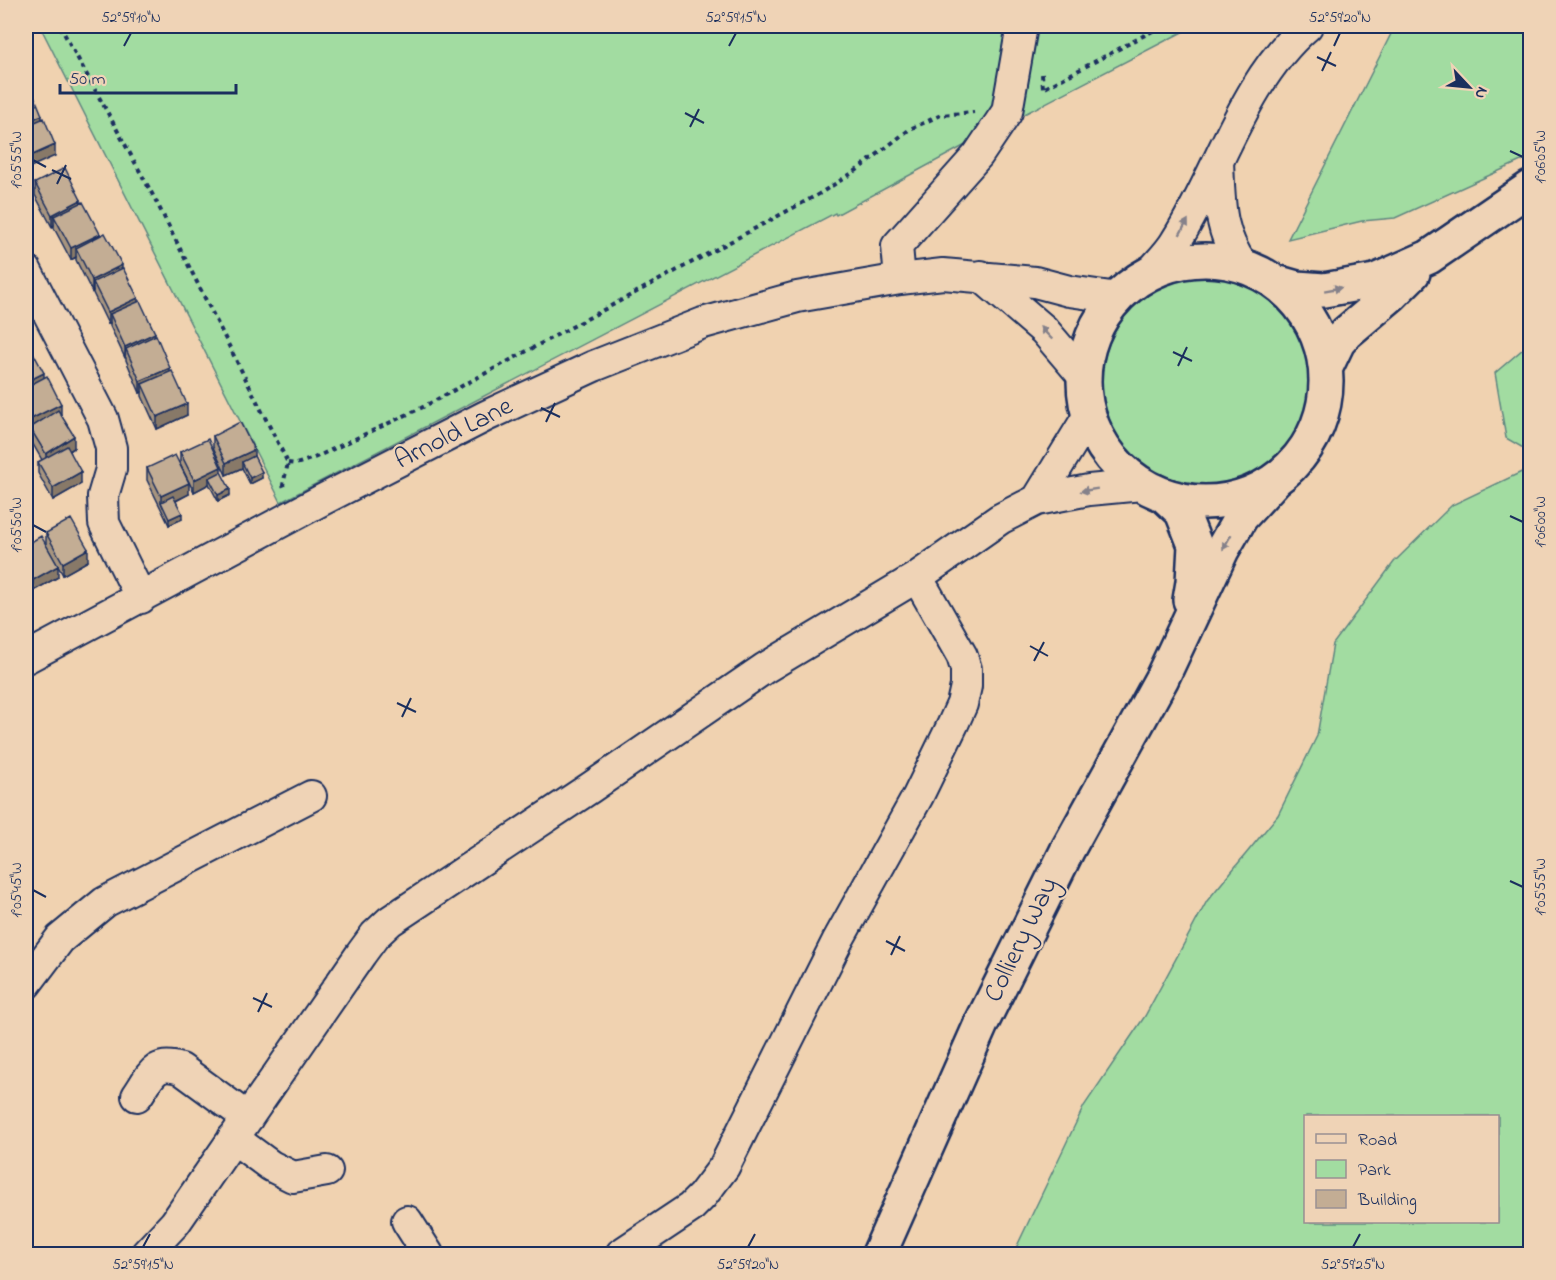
<svg xmlns="http://www.w3.org/2000/svg" width="1556" height="1280" viewBox="0 0 1556 1280" font-family="'Indie Flower',sans-serif">
<style>
.green{fill:#a2dca1;stroke:#5e8680;stroke-width:1.5;fill-rule:evenodd}
.lines{fill:none;stroke-linecap:round;stroke-linejoin:round}
.minor-casing{stroke:#1b2f5e;stroke-width:34}
.major-casing{stroke:#1b2f5e;stroke-width:38}
.path{stroke:#1b2f5e;stroke-width:4;stroke-dasharray:4.5 4.5;stroke-linecap:butt}
.minor{stroke:#efd3b6;stroke-width:30}
.major{stroke:#efd3b6;stroke-width:33}
.wall{fill:#a8957f;stroke:#1b2f5e;stroke-width:1.5}
.shaded-wall{fill:#887968;stroke:#1b2f5e;stroke-width:1.5}
.building{fill:#c3ad94;stroke:#1b2f5e;stroke-width:1.5}
.oneway{fill:#85818a}
.ticks{fill:none;stroke:#1b2f5e;stroke-width:2}
.labels{text-anchor:middle;dominant-baseline:central;stroke-width:4.5;stroke-linejoin:round;paint-order:stroke}
.street-label{font-size:27px;fill:#1b2f5e;stroke:#efd3b6}
.neatline{fill:none;stroke:#1b2f5e;stroke-width:2}
.ticks-label{font-size:15px;text-anchor:middle;fill:#1b2f5e}
</style>
<rect width="100%" height="100%" fill="#f0d2b0"/>
<filter id="ink" filterUnits="userSpaceOnUse"><feTurbulence type="fractalNoise" baseFrequency=".0167" numOctaves="2"/><feDisplacementMap in="SourceGraphic" scale="12" xChannelSelector="R" yChannelSelector="G"/><feConvolveMatrix kernelMatrix="1 2 1 2 8 2 1 2 1" color-interpolation-filters="sRGB"/></filter>
<g filter="url(#ink)">
<path class="green" d="M40,26h1154l-210,109 -148,80 -1,-2 -554,289z
M1395,26h135v131l-135,61 -33,3 -74,18z
M1102 381a105 105 0 1 1 210 0a105 105 0 1 1-210 0Z
M1530,343v109l-24,-14 -11,-65z
M1530,468v786h-512l-2,-6 68,-142 61,-90 62,-115 71,-86 39,-79 16,-92 61,-82 58,-57zM1498,1116v106h-192v-106z"/>
<g class="lines">
<defs>
<path id="minor" d="M1218,161c2,41 0,70 25,105
M26,270l77,149 8,29v21l-8,27 1,27 37,75
M1150,273c8,-10 19,-20 26,-32 44,-69 67,-160 131,-215
M981,276l63,54 40,47
M900,279l-3,-33 81,-91 29,-43 15,-86
M1037,500l52,-85
M26,658l294,-157 166,-85 108,-50 109,-43 94,-26 103,-18 43,-5 92,8 34,9 49,7
M26,984l34,-45 45,-37 206,-106
M137,1096c14,-20 17,-36 44,-27l67,49
M233,1138l38,28 22,11 34,-6
M407,1221l21,33
M146,1254l29,-31 186,-269 14,-19 15,-14 200,-133 175,-120 152,-91 83,-58 37,-19 52,-10 53,-5
M621,1254l69,-46 12,-12 22,-29 114,-227 80,-144 35,-72 9,-20 4,-18v-17l-4,-13 -45,-79"/>
<path id="major" d="M1084 381a121 121 0 1 1 242 0a121 121 0 1 1-242 0Z
M1276,282l21,6 27,2 51,-9 54,-24 101,-69
M1326,367l12,-25 8,-9 45,-38 22,-22
M1164,495l18,17 13,33 -2,37 -3,18
M879,1254l102,-230 87,-175 94,-171 60,-128 19,-33 34,-37"/>
</defs>
<use href="#minor" class="minor-casing"/>
<use href="#major" class="major-casing"/>
<path class="path" d="M60,26l95,173 133,264 -5,22 2,5
M1042,74l1,15 119,-63
M288,463l8,1 18,-6 107,-50 398,-214 38,-24 53,-41 31,-14 33,-3"/>
<use href="#minor" class="minor"/>
<use href="#major" class="major"/>
</g>
<path class="wall" d="M35,183l46,20 19,33 22,32 16,33 17,35 32,79 -30,14 -15,-33v-4l-2,1 -14,-33v-2h-1l-15,-32v-3l-2,1 -15,-31v-2l-1,1 -16,-32v-3l-5,3 -17,-32v-3l-2,2 -17,-32z
M26,337l2,8 33,70 13,33 -4,3 11,33 -28,16 -15,-27v-11l4,-2 -12,-21v-11l-4,-9z
M213,436l41,20 8,22 -12,6 -8,-16 -16,7 -13,-28z
M180,452l41,20 9,23 -12,6 -9,-17 -15,8 -14,-28z
M147,468l42,26 -13,7 6,18 -13,6 -22,-45z
M46,533l42,28 -25,14 -17,-30z
M26,545l32,32 -25,14 -7,-13z"/>
<path class="shaded-wall" d="M28,82v12l-2,1v-12z
M42,115v12l-16,7v-12z
M55,145v11l-29,13v-11z
M81,200v12l-27,4v9l-2,2v-12z
M100,234v11l-24,3v9l-5,3v-12z
M122,265v12l-29,5v9l-1,1v-12z
M138,298v12l-28,4v9l-2,1v-12z
M155,333v12l-29,4 -1,9v-11z
M170,368v12l-28,4v8l-2,1v-12z
M44,373v12l-18,9v-12z
M61,404v12l-30,15v-12z
M187,404v11l-30,14v-12z
M74,436v12l-28,17v-11z
M254,450v11l-12,1v6l-16,7v-12z
M221,467v11h-12v6l-15,8v-12z
M81,472v12l-28,16v-12z
M262,472v6l-12,6v-6z
M189,483v11l-26,13 -2,-5v-6z
M230,489v6l-12,6v-6z
M182,513v6l-13,6v-6z
M88,549v12l-25,14v-12z
M58,566v11l-25,14v-11z"/>
<path class="building" d="M31,88l11,27 -16,7v-32z
M44,118l11,27 -29,13v-32z
M65,168l16,32 -29,15 -17,-32z
M83,202l17,32 -29,14 -17,-32z
M105,233l17,32 -30,15 -16,-32z
M123,268l15,30 -30,14 -15,-30z
M140,301l15,32 -30,14 -15,-33z
M156,335l14,33 -30,13 -14,-32z
M29,345l15,28 -18,9v-36z
M172,371l15,33 -30,13 -15,-33z
M47,376l14,28 -30,15 -5,-11v-21z
M58,410l16,26 -28,18 -16,-26z
M240,422l14,28 -28,13 -13,-27z
M208,439l13,28 -27,13 -14,-28z
M67,446l14,26 -28,16 -15,-26z
M175,455l14,28 -28,13 -14,-28z
M254,456l8,16 -12,6 -8,-16z
M221,472l9,17 -12,6 -9,-17z
M173,496l9,17 -13,6 -8,-17z
M71,519l17,30 -25,14 -17,-30z
M41,536l17,30 -25,14 -7,-13v-22z"/>
<defs><path id="oneway-solid" d="M-6-.8H1V-3.2L6.5 0L1 3.2V.8H-6Z" transform="scale(1.5)"/></defs>
<g class="oneway">
<use href="#oneway-solid" transform="translate(1184 227) rotate(-61)"/>
<use href="#oneway-solid" transform="translate(1333 289) rotate(-10)"/>
<use href="#oneway-solid" transform="translate(1046 333) rotate(-134)"/>
<use href="#oneway-solid" transform="translate(1089 490) rotate(171)"/>
<use href="#oneway-solid" transform="translate(1227 542) rotate(119)"/>
</g>
</g>
<path class="ticks" d="M124,46l7,-13M729,46l7,-13M1334,46l6,-13M1317,57l19,9M1322,71l9,-19M685,113l19,10M690,127l9,-18M1510,151l13,6M33,160l13,7M52,170l19,9M57,184l9,-19M1173,352l19,9M1178,366l9,-19M541,408l19,9M546,422l9,-19M1510,516l13,6M33,525l13,7M1030,646l18,10M1034,661l10,-19M397,703l19,9M402,717l9,-19M1510,881l13,6M33,890l13,7M886,941l19,10M891,955l9,-19M253,998l19,9M258,1012l9,-19M143,1247l7,-13M748,1247l7,-13M1353,1247l7,-13"/>
<g class="labels">
<g class="street-label">
<text transform="translate(454 434) rotate(-27)">Arnold Lane</text>
<text transform="translate(1022 940) rotate(-64)">Colliery Way</text>
</g>
</g>
<rect width="1556" height="1280" fill="none" stroke="#efd3b6" stroke-width="66"/>
<rect x="1304" y="1115" width="195" height="108" fill="#efd3b6" stroke="#9a9193" stroke-width="1.5"/>
<rect x="1316" y="1134" width="30" height="9" fill="#efd3b6" stroke="#9a9193" stroke-width="1.5"/>
<text x="1358" y="1145" font-size="18" fill="#1b2f5e">Road</text>
<rect x="1316" y="1160" width="30" height="18" fill="#a2dca1" stroke="#9a9193" stroke-width="1.5"/>
<text x="1358" y="1175" font-size="18" fill="#1b2f5e">Park</text>
<rect x="1316" y="1190" width="30" height="18" fill="#c3ad94" stroke="#9a9193" stroke-width="1.5"/>
<text x="1358" y="1205" font-size="18" fill="#1b2f5e">Building</text>
<g transform="translate(1469 87) rotate(116)" stroke="#efd3b6" stroke-width="4.5" paint-order="stroke">
<path d="M0-4.5L10 22L0 15L-10 22Z" fill="#1b2f5e"/>
<text y="-9" font-size="16" font-weight="bold" text-anchor="middle" fill="#1b2f5e">N</text>
</g>
<path d="M60 84v9h176v-9" fill="none" stroke="#1b2f5e" stroke-width="3"/>
<text x="69" y="84" font-size="18" fill="#1b2f5e" stroke="#efd3b6" stroke-width="4.5" paint-order="stroke">50 m</text>
<rect x="33" y="33" width="1490" height="1214" class="neatline"/>
<g class="ticks-label">
<text x="131" y="22">52°59'10"N</text>
<text x="736" y="22">52°59'15"N</text>
<text x="1340" y="22">52°59'20"N</text>
<text transform="translate(1540 157) rotate(-90)" y="5">1°06'05"W</text>
<text transform="translate(16 160) rotate(-90)" y="5">1°05'55"W</text>
<text transform="translate(1540 522) rotate(-90)" y="5">1°06'00"W</text>
<text transform="translate(16 525) rotate(-90)" y="5">1°05'50"W</text>
<text transform="translate(1540 887) rotate(-90)" y="5">1°05'55"W</text>
<text transform="translate(16 890) rotate(-90)" y="5">1°05'45"W</text>
<text x="143" y="1269">52°59'15"N</text>
<text x="748" y="1269">52°59'20"N</text>
<text x="1353" y="1269">52°59'25"N</text>
</g>
</svg>
